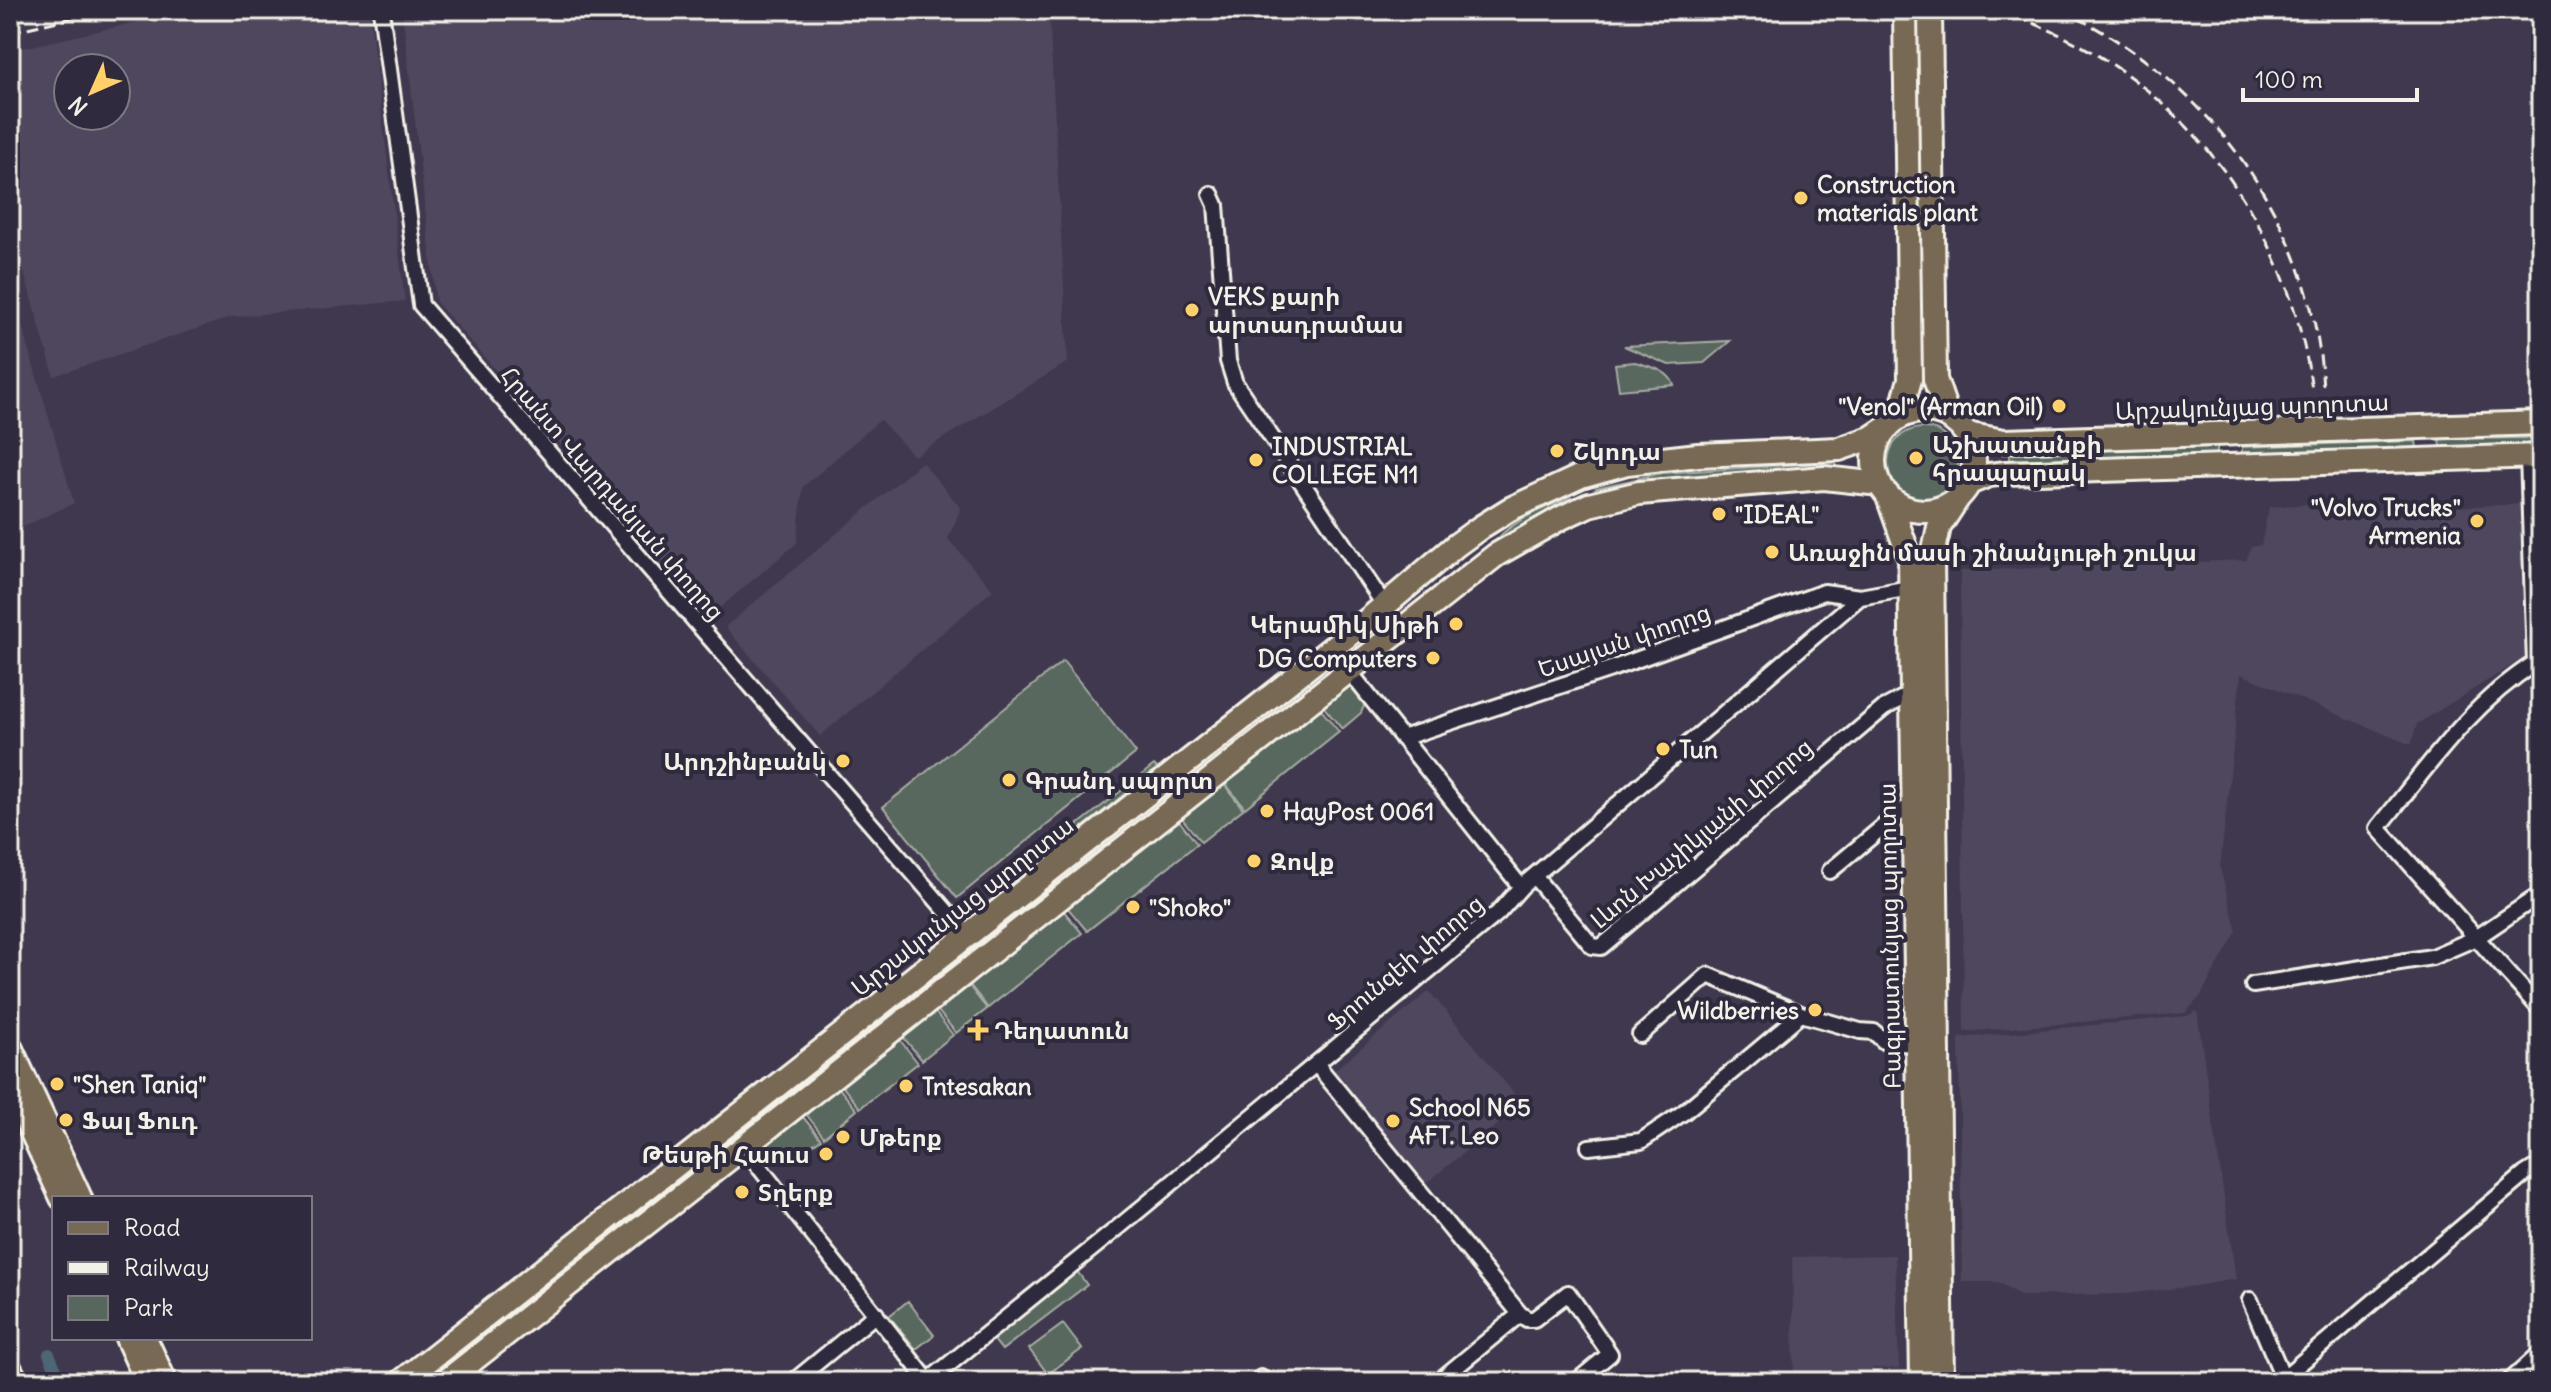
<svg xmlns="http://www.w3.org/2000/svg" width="2551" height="1392" viewBox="0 0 2551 1392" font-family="Delius,'Noto Sans Armenian',sans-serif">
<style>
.built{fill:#4f465d;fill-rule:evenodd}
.green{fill:#58675e;stroke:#a6aca3;stroke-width:2}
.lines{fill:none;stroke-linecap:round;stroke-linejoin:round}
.canal{stroke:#4d6676;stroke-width:12}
.minor-casing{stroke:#f4f1e8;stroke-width:20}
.primary-casing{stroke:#f4f1e8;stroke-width:28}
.minor{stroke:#2f2a3d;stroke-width:14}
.primary{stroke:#786954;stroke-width:22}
.rail{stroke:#f4f1e8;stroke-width:3;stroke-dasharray:12 6;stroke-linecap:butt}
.poi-dot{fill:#ffd166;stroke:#2f2a3d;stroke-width:3}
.labels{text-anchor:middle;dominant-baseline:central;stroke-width:8;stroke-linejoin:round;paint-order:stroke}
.poi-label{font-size:24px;font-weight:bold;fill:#f4f1e8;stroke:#2f2a3d;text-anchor:start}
.street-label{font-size:24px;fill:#f4f1e8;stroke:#2f2a3d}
</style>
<rect width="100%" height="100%" fill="#40384e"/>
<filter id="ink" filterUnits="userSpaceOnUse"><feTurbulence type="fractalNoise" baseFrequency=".0125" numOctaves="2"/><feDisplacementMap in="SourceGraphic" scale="16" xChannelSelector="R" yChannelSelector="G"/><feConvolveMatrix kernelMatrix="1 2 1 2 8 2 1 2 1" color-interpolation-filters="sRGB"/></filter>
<g filter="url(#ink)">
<path class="built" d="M316,10h53l36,291 -173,16 -178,59 -44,-151v-174l158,-36zM116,68v48h-48v-48z
M402,10h647l19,352 -154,94 -34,-36 -77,67 -6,56 -87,73 -274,-314z
M10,285l64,218 -64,30z
M922,462l39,46 -13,31 45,51 -173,146 -95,-109z
M2321,503v9l202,-8 3,153 -109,67 -6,21 -170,-71 -21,194 17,63 -37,66 -15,16 -221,19 -4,-461 286,-11 5,-13 10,-2 8,-38z
M1429,991l94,113 -99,81 -93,-112z
M2197,1011l39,268 -40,7 -70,8 -105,2 -23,-14h-36l-3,-244 228,-22z
M1895,1255l4,114 -26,-1 -1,11 -78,-1 -2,-121z"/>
<path class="green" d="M1730,341l-26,22 -35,2 -45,-19z
M1635,362c14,4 34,8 39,23l-55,5 -4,-26z
M1888 463a35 35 0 1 1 70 0a35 35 0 1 1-70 0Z
M2541,438v8l-100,1 -1,-8z
M2416,441l1,7 -175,6v-7z
M2217,447v7l-207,6v-7z
M1836,462l1,8 -238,25 -3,-7 66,-15z
M1571,498l3,6 -78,36c19,-21 49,-33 75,-42z
M1063,661l73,92 -179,145 -74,-91z
M1348,684l17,20 -4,9 -19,16 -20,-24z
M1319,707l20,25 -94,76 -20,-25z
M1154,765l3,3 -89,71 -3,-4z
M1224,784l19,25 -42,33 -20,-25z
M1178,819l19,25 -110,87 -20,-24z
M1063,910l19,23 -94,75 -18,-23z
M969,986l18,23 -31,24 -18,-22z
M935,1012l18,23 -31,25 -19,-23z
M900,1040l18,23 -58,45 -18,-22z
M839,1088l18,22 -33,27 -18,-23z
M803,1117l18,22c-18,12 -44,34 -61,12z
M1077,1271l10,14 -85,65 -9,-11z
M908,1301l26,34 -18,14 -27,-33z
M1063,1324l19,25 -34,25 -19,-25z"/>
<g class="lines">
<path class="canal" d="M49,1354l12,28"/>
<defs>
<path id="minor" d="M381,10l40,295 546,630
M1211,194l5,11 12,156 7,22 150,223
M2528,456l7,207c-65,41 -109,106 -157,165l163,182
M1349,671l172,216
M1402,738l209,-69 213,-77 36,5
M1830,871l73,-61 11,1
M1534,876l58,70 9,1 283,-239 17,-9 11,-1
M2253,985l179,-28 44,-19 65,-44
M1640,1035l68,-60 93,39
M1317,1065l203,249 7,5h7l34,-26 42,61 -34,28
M1589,1147l52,-6 43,-29 117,-98 59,17 14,1 11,10 32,2
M744,1148l185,234
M2250,1300l35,82
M10,1361l10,19
M1261,1378l2,4
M2283,1378l242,-204 8,-5 8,2
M793,1382l83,-68
M927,1382l187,-151 384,-318 23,-26 339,-290 50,-9
M1438,1382l82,-68
M2509,1382l32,-29"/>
<path id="primary" d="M1930,10l5,369 13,38
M1874 461a50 50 0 1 1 100 0a50 50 0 1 1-100 0Z
M1899,418l11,-39 -5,-369
M1966,434l38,7 537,-18
M1969,483l20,-8 17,-2 535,-17
M1887,494l23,65 12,823
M10,1047l70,151
M10,1085l52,113
M127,1338l20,44
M145,1338l20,44
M401,1382l969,-764 85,-72 26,-19 29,-18 71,-33 46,-13 71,-8 141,-6 32,-11 18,-12
M445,1382l1051,-827 65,-37 28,-13 50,-12 185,-15 56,6
M1942,1382l-10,-822 7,-33 19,-29"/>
</defs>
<use href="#minor" class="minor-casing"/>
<use href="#primary" class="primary-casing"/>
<use href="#minor" class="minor"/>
<use href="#primary" class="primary"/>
<path class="rail" d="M1999,10c33,12 65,25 95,43 122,73 199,197 218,337
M2061,10c148,68 255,216 262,380
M10,32l96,-22"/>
</g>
</g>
<g class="poi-dot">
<circle cx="1801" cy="198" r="8"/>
<circle cx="1192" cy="310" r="8"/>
<circle cx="2059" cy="406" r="8"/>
<circle cx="1557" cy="451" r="8"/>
<circle cx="1916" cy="458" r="8"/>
<circle cx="1256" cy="460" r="8"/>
<circle cx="1719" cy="514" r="8"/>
<circle cx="2477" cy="521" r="8"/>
<circle cx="1772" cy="552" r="8"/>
<circle cx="1456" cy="624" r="8"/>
<circle cx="1433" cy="658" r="8"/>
<circle cx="1663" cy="749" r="8"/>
<circle cx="843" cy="761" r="8"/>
<circle cx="1009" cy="780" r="8"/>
<circle cx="1267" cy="811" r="8"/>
<circle cx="1254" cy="861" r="8"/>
<circle cx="1133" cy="907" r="8"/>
<circle cx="1815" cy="1010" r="8"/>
<path d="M974 1018h8v8h8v8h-8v8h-8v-8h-8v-8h8z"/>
<circle cx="57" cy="1084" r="8"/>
<circle cx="906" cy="1086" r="8"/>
<circle cx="66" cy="1120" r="8"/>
<circle cx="1393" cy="1121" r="8"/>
<circle cx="843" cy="1137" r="8"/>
<circle cx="826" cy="1154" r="8"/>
<circle cx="742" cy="1192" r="8"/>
</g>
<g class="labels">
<g class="poi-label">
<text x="1817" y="184">Construction<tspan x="1817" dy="28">materials plant</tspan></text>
<text x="1208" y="296">VEKS քարի<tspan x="1208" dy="28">արտադրամաս</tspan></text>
<text x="2043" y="406" text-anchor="end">"Venol" (Arman Oil)</text>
<text x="1932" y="444">Աշխատանքի<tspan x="1932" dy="28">հրապարակ</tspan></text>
<text x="1272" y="446">INDUSTRIAL<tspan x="1272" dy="28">COLLEGE N11</tspan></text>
<text x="1573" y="451">Շկոդա</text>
<text x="2461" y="507" text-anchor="end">"Volvo Trucks"<tspan x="2461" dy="28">Armenia</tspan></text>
<text x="1735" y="514">"IDEAL"</text>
<text x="1788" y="552">Առաջին մասի շինանյութի շուկա</text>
<text x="1440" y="624" text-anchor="end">Կերամիկ Սիթի</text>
<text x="1417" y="658" text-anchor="end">DG Computers</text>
<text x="1679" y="749">Tun</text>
<text x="827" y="761" text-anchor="end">Արդշինբանկ</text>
<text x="1025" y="780">Գրանդ սպորտ</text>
<text x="1283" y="811">HayPost 0061</text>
<text x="1270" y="861">Զովք</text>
<text x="1149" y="907">"Shoko"</text>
<text x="1799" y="1010" text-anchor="end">Wildberries</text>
<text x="994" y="1030">Դեղատուն</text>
<text x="73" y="1084">"Shen Taniq"</text>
<text x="922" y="1086">Tntesakan</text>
<text x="1409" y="1107">School N65<tspan x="1409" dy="28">AFT. Leo</tspan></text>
<text x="82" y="1120">Ֆալ Ֆուդ</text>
<text x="859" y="1137">Մթերք</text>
<text x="810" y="1154" text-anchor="end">Թեսթի Հաուս</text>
<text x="758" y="1192">Տղերք</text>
</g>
<g class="street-label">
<text transform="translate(2252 406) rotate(-2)">Արշակունյաց պողոտա</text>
<text transform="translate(613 493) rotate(49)">Հրանտ Վարդանյան փողոց</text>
<text transform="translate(1624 640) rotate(-19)">Եսայան փողոց</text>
<text transform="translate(1701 833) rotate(-40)">Լևոն Խաչիկյանի փողոց</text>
<text transform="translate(962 906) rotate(-38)">Արշակունյաց պողոտա</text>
<text transform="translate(1889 936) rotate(-91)">Բագրատունյաց պողոտա</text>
<text transform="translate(1405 962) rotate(-40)">Ֆրունզեի փողոց</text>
</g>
</g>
<rect width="2551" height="1392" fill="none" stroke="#2f2a3d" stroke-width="40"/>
<rect x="20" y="20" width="2511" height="1352" fill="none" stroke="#f4f1e8" stroke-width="3" filter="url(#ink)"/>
<rect x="52" y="1196" width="260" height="144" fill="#2f2a3d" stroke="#7e7a81" stroke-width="2"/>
<rect x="68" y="1222" width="40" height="12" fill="#786954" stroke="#7e7a81" stroke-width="2"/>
<text x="124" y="1236" font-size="24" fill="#f4f1e8">Road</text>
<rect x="68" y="1262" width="40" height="12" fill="#f4f1e8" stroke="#7e7a81" stroke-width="2"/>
<text x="124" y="1276" font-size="24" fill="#f4f1e8">Railway</text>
<rect x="68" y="1296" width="40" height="24" fill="#58675e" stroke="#7e7a81" stroke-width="2"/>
<text x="124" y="1316" font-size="24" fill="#f4f1e8">Park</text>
<g transform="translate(92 92) rotate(225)"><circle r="38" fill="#2f2a3d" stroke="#7e7a81" stroke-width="2"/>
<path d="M0-6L14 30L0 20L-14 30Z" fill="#ffd166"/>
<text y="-12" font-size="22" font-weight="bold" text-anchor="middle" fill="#f4f1e8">N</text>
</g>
<path d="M2243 88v12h174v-12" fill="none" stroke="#f4f1e8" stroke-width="4"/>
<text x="2255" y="88" font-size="24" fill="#f4f1e8" stroke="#2f2a3d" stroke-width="6" paint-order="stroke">100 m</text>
</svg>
